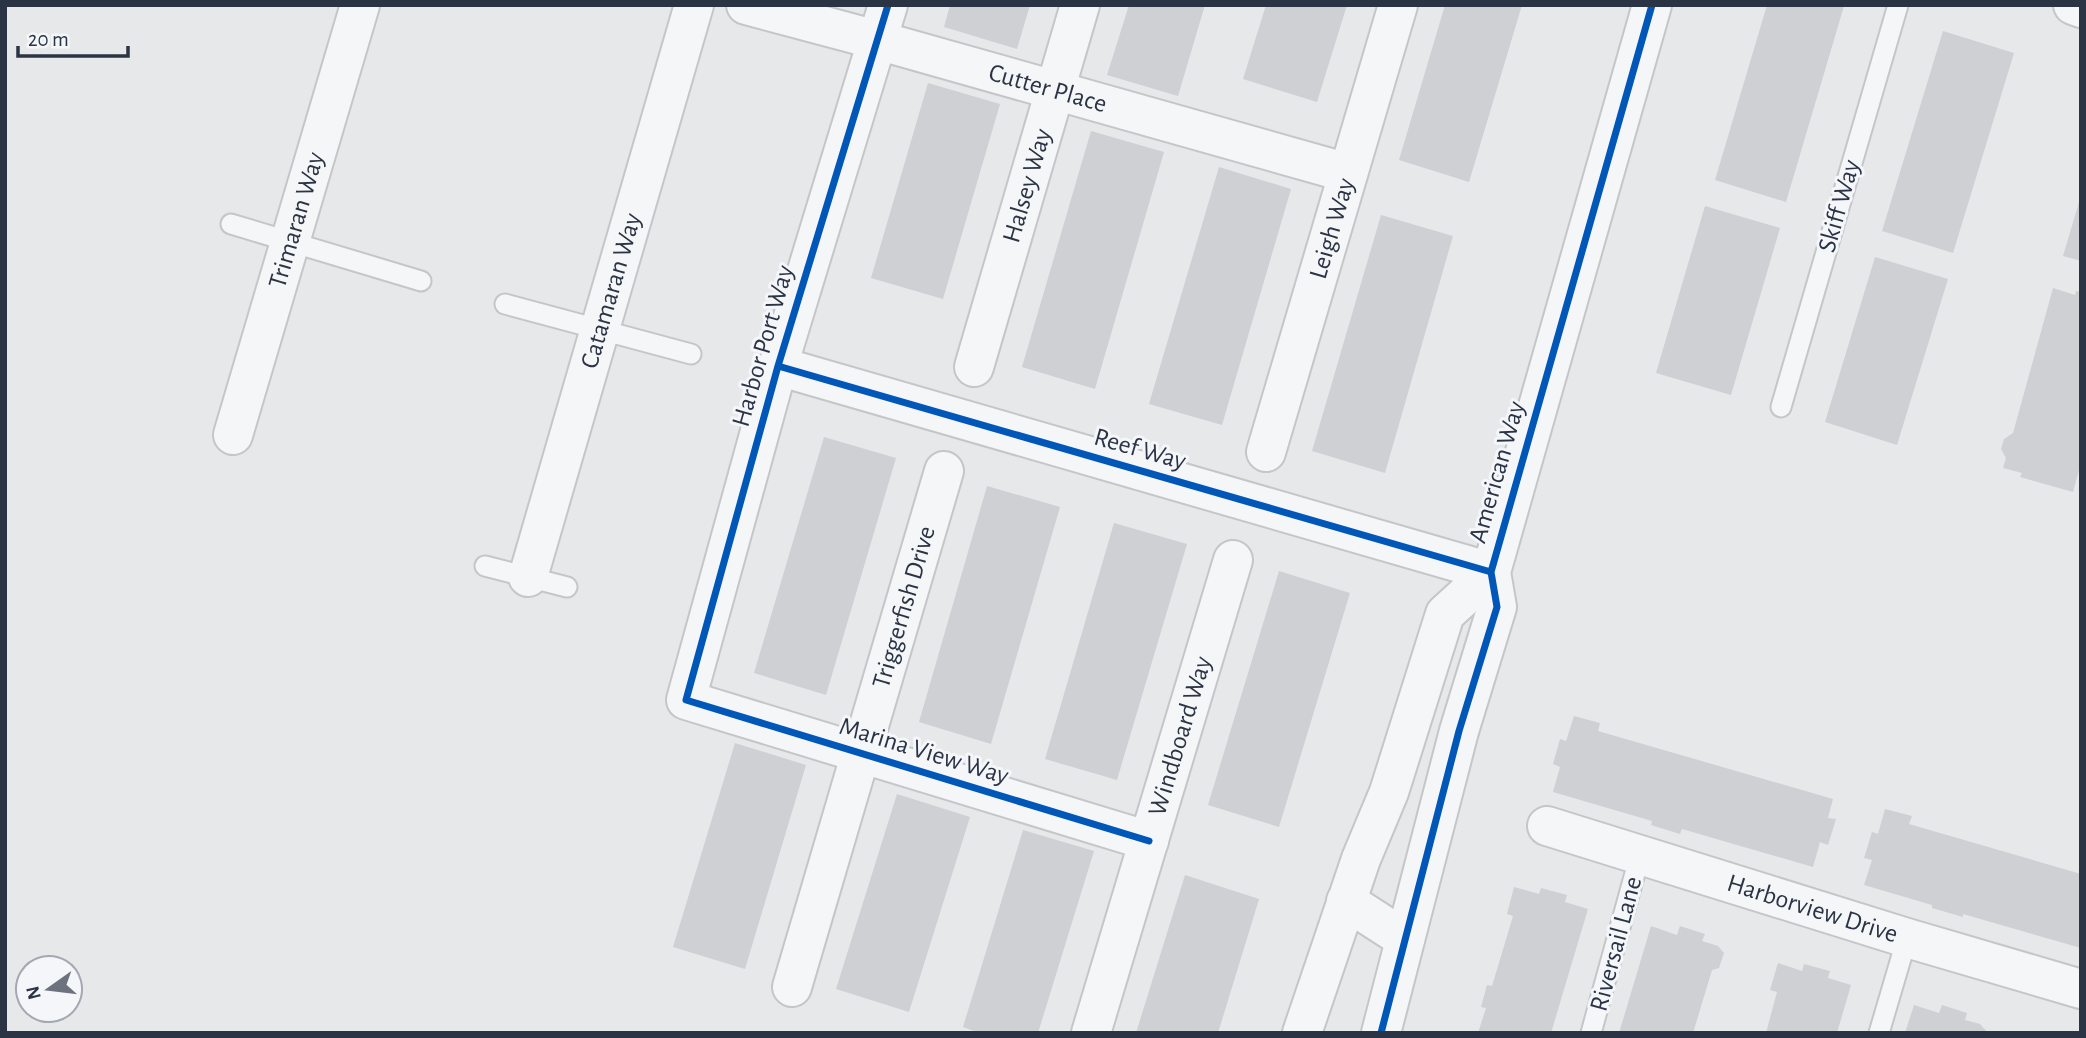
<svg xmlns="http://www.w3.org/2000/svg" width="2086" height="1038" viewBox="0 0 2086 1038" font-family="'Alegreya Sans',sans-serif">
<style>
.building{fill:#ced0d3}
.lines{fill:none;stroke-linecap:round;stroke-linejoin:round}
.lane-casing{stroke:#c4c6c8;stroke-width:23}
.street-casing{stroke:#c4c6c8;stroke-width:42}
.lane{stroke:#f5f6f7;stroke-width:19}
.street{stroke:#f5f6f7;stroke-width:38}
.cycleway-casing{stroke:#f4f6f9;stroke-width:11}
.cycleway{stroke:#0057b8;stroke-width:7}
.labels{text-anchor:middle;dominant-baseline:central;stroke-width:6;stroke-linejoin:round;paint-order:stroke}
.street-label{font-size:26px;fill:#2b3445;stroke:#f4f6f9}
</style>
<rect width="100%" height="100%" fill="#e6e8ea"/>
<path class="building" d="M950,5h80l-13,44 -73,-22z
M1129,5h76l-27,91 -71,-21z
M1266,5h81l-30,97 -74,-23z
M1445,5h77l-53,177 -70,-22z
M1767,5l77,1 -58,196 -71,-22z
M1943,31l71,22 -61,200 -71,-22z
M928,83l72,21 -57,195 -72,-21z
M1091,131l73,21 -69,237 -73,-22z
M1219,167l72,22 -69,236 -73,-21z
M2080,199h1v62l-18,-5z
M1705,206l75,22 -49,167 -75,-22z
M1381,215l72,21 -68,237 -73,-22z
M1875,257l73,22 -51,166 -72,-23z
M2053,288l22,7 1,-4 5,1v171l-8,29 -53,-15 2,-4 -19,-5 3,-10 -5,-9 3,-10 9,-6z
M824,437l72,21 -70,237 -72,-22z
M987,486l73,21 -69,237 -72,-22z
M1114,523l73,21 -70,236 -72,-21z
M1279,571l71,22 -71,234 -71,-22z
M1574,716l26,7 -2,8 235,68 -5,19 8,1 -8,26 -8,-3 -7,25 -131,-38 -2,5 -29,-9 1,-4 -99,-29 7,-25 -7,-3 7,-25 6,2z
M735,743l71,22 -61,204 -72,-22z
M897,794l73,23 -61,195 -73,-23z
M1885,809l27,7 -3,8 172,50v74l-118,-34v3l-31,-9v-3l-68,-20 8,-25 -8,-2 8,-26 6,2z
M1023,830l71,21 -56,182h-58l-17,-6z
M1185,875l74,24 -10,33 -31,101h-82z
M1514,887l25,7 2,-6 26,7 -2,7 23,7 -37,124h-73l8,-25 -5,-1 6,-22 5,1 21,-70 -6,-2z
M1651,926l26,9 3,-9 25,8 -3,7 16,5 6,7 -5,15 -7,2 -19,63h-74z
M1778,963l24,8 2,-7 26,7 -2,7 23,7 -14,48h-71l11,-41 -7,-2z
M1914,1005l25,8 3,-8 25,8 -2,7 15,4 8,9h-83z"/>
<g class="lines">
<defs>
<path id="lane" d="M231,224l190,57
M505,304l186,50
M1781,407l117,-402
M485,566l82,21
M1591,1033l49,-178
M1879,1033l28,-95"/>
<g id="street">
<path id="s1" d="M746,5l131,35 471,133"/>
<path d="M888,5l-110,361 -92,334 463,141"/>
<path d="M2073,5l8,3"/>
<path d="M778,366l713,206"/>
<path id="s2" d="M974,367l106,-362"/>
<path id="s3" d="M233,435l127,-430"/>
<path id="s4" d="M1266,452l132,-447"/>
<path id="s5" d="M528,577l166,-572"/>
<path id="s6" d="M1547,826l360,112 174,51"/>
<path d="M1346,901l59,38"/>
<path id="s7" d="M792,987l152,-516"/>
<path id="s8" d="M1091,1033l142,-473"/>
<path d="M1302,1033l59,-174 28,-67 56,-178 46,-42"/>
<path d="M1381,1033l78,-302 38,-124 -6,-35 161,-567"/>
</g>
</defs>
<use href="#lane" class="lane-casing"/>
<use href="#street" class="street-casing"/>
<use href="#lane" class="lane"/>
<use href="#street" class="street"/>
<defs>
<path id="cycleway" d="M888,5l-110,361 -92,334 463,141
M778,366l713,206
M1381,1033l78,-302 38,-124 -6,-35 161,-567"/>
</defs>
<use href="#cycleway" class="cycleway-casing"/>
<use href="#cycleway" class="cycleway"/>
</g>
<g class="labels">
<g class="street-label">
<text stroke="none"><textPath href="#s1" startOffset="313">Cutter Place</textPath></text>
<text stroke="none"><textPath href="#s2" startOffset="189">Halsey Way</textPath></text>
<text transform="translate(1839 206) rotate(-74)">Skiff Way</text>
<text stroke="none"><textPath href="#s3" startOffset="224">Trimaran Way</textPath></text>
<text stroke="none"><textPath href="#s4" startOffset="233">Leigh Way</textPath></text>
<text stroke="none"><textPath href="#s5" startOffset="298">Catamaran Way</textPath></text>
<text transform="translate(763 346) rotate(-74)">Harbor Port Way</text>
<text transform="translate(1140 449) rotate(16)">Reef Way</text>
<text transform="translate(1497 472) rotate(-74)">American Way</text>
<text stroke="none"><textPath href="#s7" startOffset="396">Triggerfish Drive</textPath></text>
<text stroke="none"><textPath href="#s8" startOffset="310">Windboard Way</textPath></text>
<text transform="translate(924 751) rotate(17)">Marina View Way</text>
<text stroke="none"><textPath href="#s6" startOffset="278">Harborview Drive</textPath></text>
<text transform="translate(1616 944) rotate(-75)">Riversail Lane</text>
</g>
</g>
<rect width="2086" height="1038" fill="none" stroke="#2b3445" stroke-width="14"/>
<g transform="translate(49 989) rotate(256)"><circle r="33" fill="#f4f6f9" stroke="#a4a8b1" stroke-width="2"/>
<path d="M0-5L12 26L0 18L-12 26Z" fill="#6c737f"/>
<text y="-10" font-size="19" font-weight="bold" text-anchor="middle" fill="#2b3445">N</text>
</g>
<path d="M18 46v10h110v-10" fill="none" stroke="#2b3445" stroke-width="3.5"/>
<text x="28" y="46" font-size="21" fill="#2b3445" stroke="#f4f6f9" stroke-width="5" paint-order="stroke">20 m</text>
</svg>
